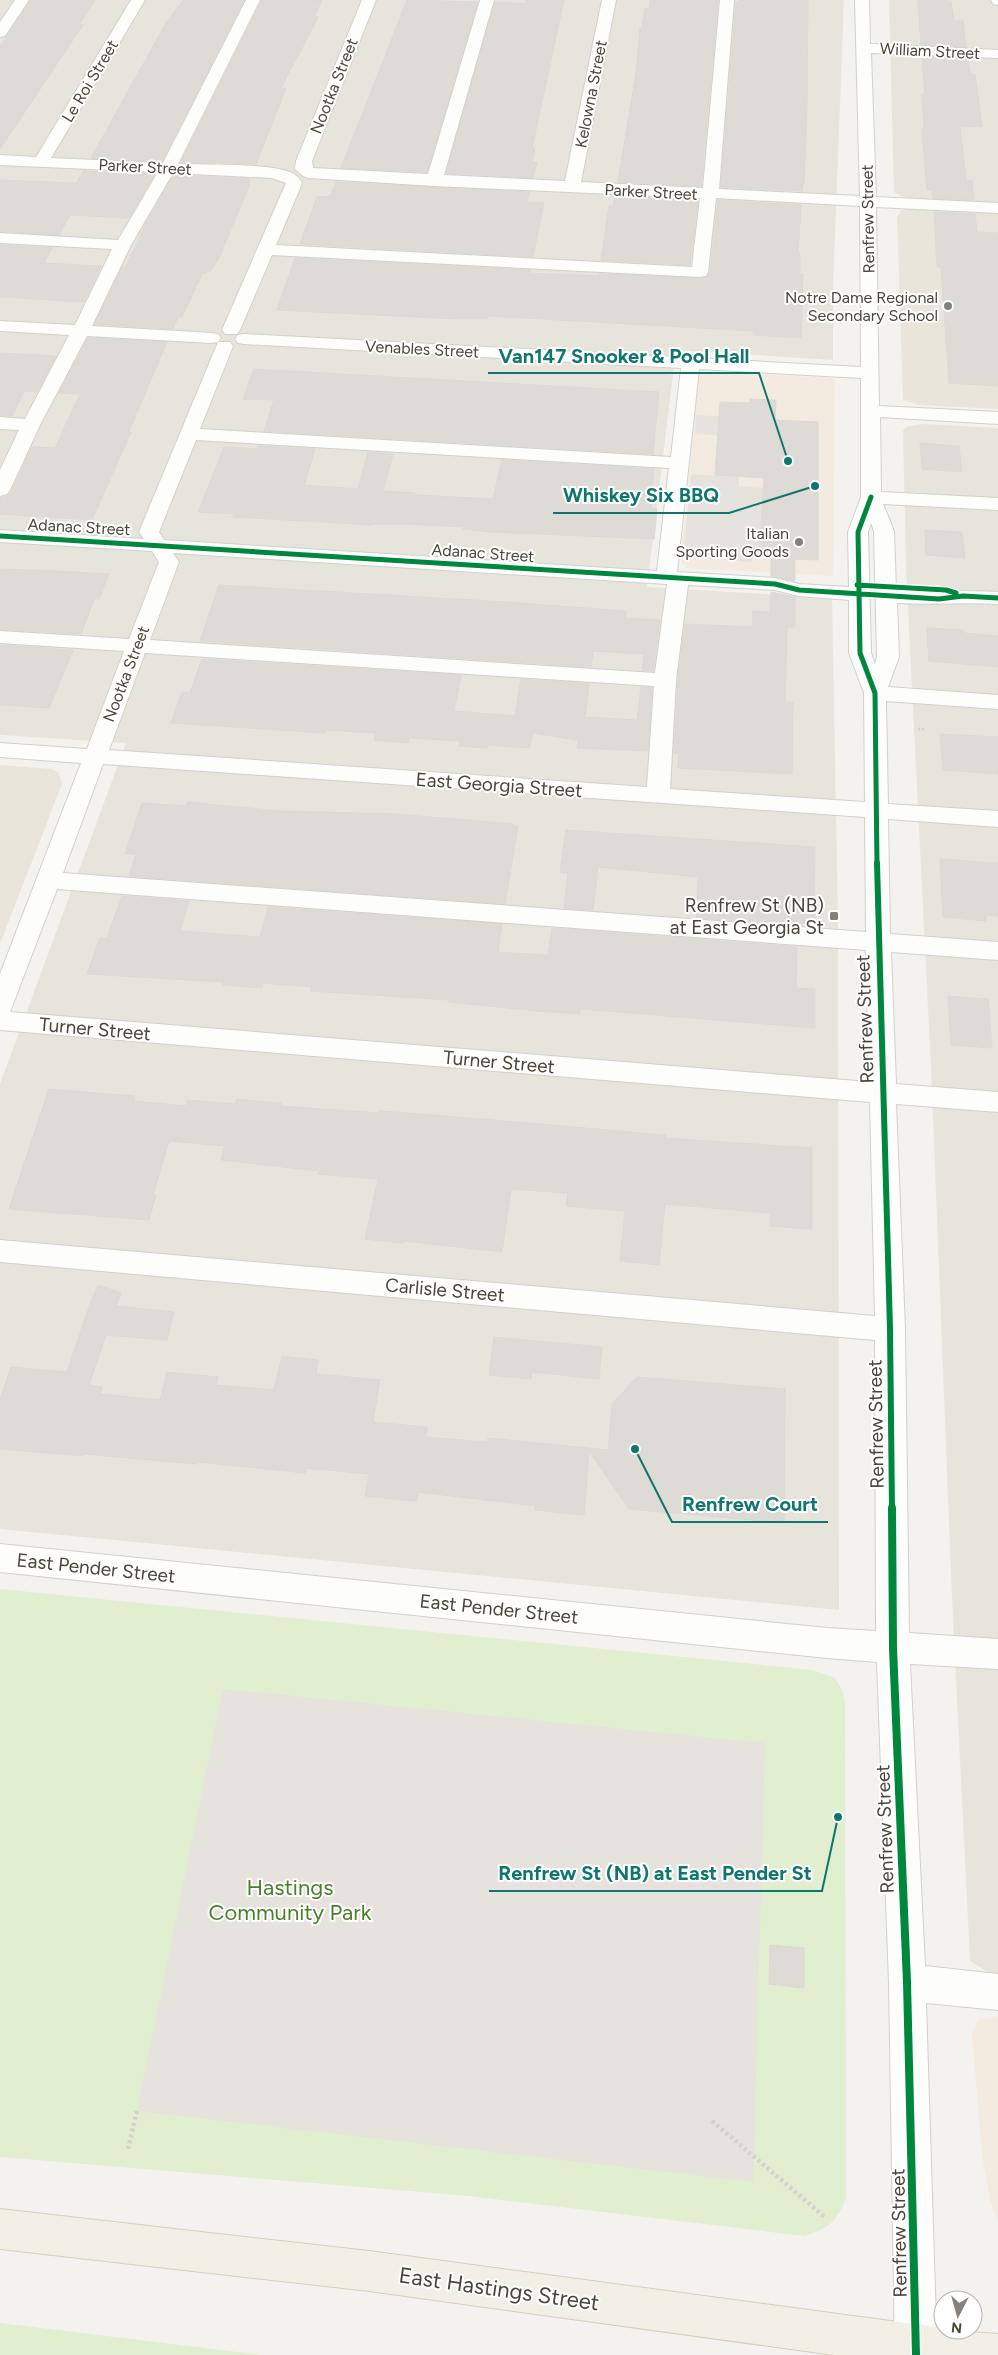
<svg xmlns="http://www.w3.org/2000/svg" width="998" height="2355" viewBox="0 0 998 2355" font-family="Figtree,sans-serif">
<style>
.residential{fill:#e7e4dc}
.commercial{fill:#f3ebdf}
.education{fill:#eae5da}
.green{fill:#e1eecf}
.parking{fill:#e6e3df}
.building{fill:#dedbd6;stroke:#dcd9d4}
.lines{fill:none;stroke-linecap:round;stroke-linejoin:round}
.minor-casing{stroke:#d2d0cb;stroke-width:2}
.major-casing{stroke:#d6cebb;stroke-width:2}
.path-far1{stroke:#d3d2cc;stroke-width:2.5;stroke-dasharray:2 2;stroke-linecap:butt}
.path{stroke:#d3d2cc;stroke-width:4.5;stroke-dasharray:3 3;stroke-linecap:butt}
.minor{fill:#fdfdfc;fill-rule:evenodd}
.major{fill:#f2efe6;fill-rule:evenodd}
.cycleway-far2-casing{stroke:#fff;stroke-width:8}
.cycleway-far1-casing{stroke:#fff;stroke-width:9}
.cycleway-casing{stroke:#fff;stroke-width:11}
.cycleway-far2{stroke:#00873e;stroke-width:5}
.cycleway-far1{stroke:#00873e;stroke-width:6}
.cycleway{stroke:#00873e;stroke-width:8}
.poi-dot{fill:#868178;stroke:#fff;stroke-width:2}
.labels{text-anchor:middle;dominant-baseline:central;stroke-width:4;stroke-linejoin:round;paint-order:stroke}
.far-street-label{font-size:16px;fill:#4b4439;stroke:#fff}
.far-poi-label{font-size:16px;fill:#4b4439;stroke:#fff;text-anchor:end}
.street-label{font-size:19px;fill:#4b4439;stroke:#fff}
.poi-label{font-size:19px;fill:#4b4439;stroke:#fff;text-anchor:end}
.near-park-label{font-size:22px;fill:#4a7f2a;stroke:#fff}
.near-street-label{font-size:22px;fill:#4b4439;stroke:#fff}
.leader{fill:none;stroke:#0f766e;stroke-width:2}
.callout-dot{fill:#0f766e;stroke:#fff;stroke-width:2}
.callout-label{font-size:20px;text-anchor:middle;font-weight:bold;fill:#0f766e;stroke:#fff;stroke-width:4;stroke-linejoin:round;paint-order:stroke}
</style>
<rect width="100%" height="100%" fill="#f4f2ee"/>
<path class="residential" d="M0,0h844l-11,287v73l-157,-10 -29,237 185,11 6,324 1,688 -839,-81v-445l126,-341 -126,-8z
M889,0h109v203l-87,-4 -8,-2 -9,-5z
M922,424l76,4v1550l-28,-17 -18,-363 -21,-531 -25,-498 -3,-138 3,-4z"/>
<path class="commercial" d="M705,372l130,6 -2,198 -145,-8 -6,-4 -1,-4 17,-180 3,-7z
M998,2016v206l-8,-21 -8,-46 -10,-122 6,-13z"/>
<path class="education" d="M909,209l89,4v196l-79,-4 -16,-5 -6,-184 5,-6z
M0,765l52,4 7,4 3,11 -62,160z"/>
<path class="green" d="M0,1589l813,81 22,8 7,12 3,13 1,495c-9,24 -17,30 -41,38l-336,-40 -469,-39z
M0,2323l262,32h-262z"/>
<path class="parking" d="M696,415l55,3 -1,20 -55,-4z
M691,474l48,3v9l24,2 -4,68h-6l-1,6 -69,-5z
M223,1689l542,54 -12,439 -616,-71z"/>
<path class="building" d="M31,0h64l-16,25h4l-83,124v-103z
M183,0h61l-82,161 -71,-3 75,-135z
M262,0h60l-8,17h4l-37,71h5l-30,76 -75,-2z
M407,0l71,2 -51,170 -86,-4z
M527,0h37l-32,148h3l-3,14h5l-4,16 -87,-5 49,-171 31,2z
M650,0l68,1 -17,185 -83,-4 18,-108 4,-46h2l3,-20h4z
M739,0h69l-1,107 -3,77h-1l-1,7 -81,-4 15,-185h3z
M918,0l33,1 3,20h9l3,26 -45,-2z
M922,57l46,2 2,15h5l7,53 -22,-1 6,54 6,1 2,19 -41,-2 -1,-8h-5l-5,-61h2l-2,-34h3z
M84,171l71,3 -26,44 -59,-3 -11,20 -59,-4v-51l76,3z
M174,175l76,4 -2,5h2l-31,74 -8,12 -9,4 -20,43h-4l-5,12 -78,-5 27,-57 3,1 23,-49z
M336,182l193,10 -2,10 17,1 -11,54 -233,-13 17,-47 13,-1z
M615,196l83,4 -8,65 -89,-5 8,-54h4z
M718,200l83,5 -3,48h2v21h3l-2,64 -48,-3v-4l-265,-15 -1,3h-30l-180,-9 18,-52 235,12 -1,3 69,3 1,-2 107,4 4,-6z
M934,212l41,2 2,18 21,1v153l-49,-3 -8,-116h-4z
M0,245l52,3 -8,15 57,3 -17,36 -84,-5z
M88,338l79,4 -38,89 2,1 -39,88 -92,-6v-16l8,-2 4,-5 20,-44 23,1 25,-54 -21,-1z
M0,353l56,3 -19,36 -13,-1 -12,25 -12,-1z
M254,369l405,23 -6,62 -389,-23 10,-31 -31,-1z
M750,399l26,1 -1,20 43,2v138l-23,-1v22l-24,-5v-19l-12,-1 5,-78 -49,-3 5,-73 30,1z
M920,443l39,3 3,26 -40,-3z
M258,446l57,3 -11,36 54,4 10,-37 25,2 -10,37 32,2v2l78,4 9,-39 152,9 -3,39 6,1 -3,30 -162,-7 -29,-3v-2l-55,-3h-36v1l-139,-8 1,-3 -36,-2 26,-65 33,2z
M925,530l37,2 3,26 -39,-3z
M0,569l36,1 73,4 -10,25h-5l-13,35 -81,-5z
M219,585l288,17 119,9 -1,7 35,2 -7,51 -11,-1 2,-16 -51,-3 -2,16 -391,-26z
M771,592l24,5v30h-8l-2,75h8l-1,72 -114,-6 1,-14 -5,-1 4,-73 7,-56 67,3 1,-16 17,1z
M927,628l36,2 1,3 34,3v31l-69,-6z
M0,645l73,5 -24,58 -49,-3z
M202,659l259,16 -7,36 61,5 6,-37 68,5 -4,33 52,3 4,-33 11,1 -4,63 -71,-3 1,-8 -45,-7 -4,15 -41,-3v3l-29,-2 1,-5 -51,-3 -1,5 -34,-3 2,-7 -50,-3 -1,3 -154,-10 11,-31 8,1z
M940,734l58,3v37l-55,-4z
M187,802l94,9 114,3 119,10v2h4l-13,78 -376,-28 7,-22h-11l17,-51 44,3z
M566,830l249,17 -1,77 -16,-1v2l-102,-7 2,-41 -100,-10 -5,43 -29,-2 4,-35 -8,-1z
M940,859l58,4v53l-12,-1v6l-43,-4z
M122,896l67,5 -9,30 80,6 8,-30 234,17 -4,28 50,3 4,-27 245,19 -1,41 19,1v39l-235,-19v5l-43,-3 -88,-9v-2l-138,-9 1,-4 -49,-4 -1,5 -39,-3v-3l-136,-8 13,-36h7z
M948,996l40,3 4,49 -41,-3z
M49,1089l86,7 -1,5 52,5 1,-6 48,4 2,-5 44,4 -1,3 99,7v-2l56,4 231,20 -1,3 147,10v81l-42,-3v-13l-105,-9 -6,61 -39,-4 5,-50 -59,-5 2,-13 -57,-4 -9,63 -99,-11v2l-38,-4 13,-60 -60,-5 1,-3 -98,-11 4,-14 -56,-5 -16,54h3l-7,25 -140,-11z
M98,1285l23,8 -5,13 58,6 -7,28 -61,-5 -17,50 13,2 -2,7 60,6 7,-28 51,5 -2,8 58,5 8,-34 36,4 -2,14 64,6 -7,42 54,5 -1,10 61,5 1,-4 120,12 4,-46 25,-27 148,12 -1,134 -155,-14 -40,-58 -5,64 -49,-5 1,-4 -118,-14 -2,9 -51,-5 4,-22 -63,-6 -1,5 -107,-11 -1,2 -114,-10v2l-83,-7v-49l11,-33 56,5 23,-68z
M494,1337l108,10 -3,32 -67,-7 -1,7 -42,-4z
M770,1945l34,3v40l-35,-4z"/>
<g class="lines">
<defs>
<path id="minor" d="M15,0h14l-24,36 -5,1v-15z
M131,0h14l-94,158 112,5 83,-163h14l-82,164c28,1 88,-1 112,8 5,2 9,6 12,10l-1,4 -25,59 416,22 8,-69 -266,-12 -125,-8 -6,-2 -8,-7 1,-8 66,-161h14l-64,161 1,7 115,6 52,-174h14l-50,175 121,6 37,-181h14l-35,182 122,6 17,-188h14l-15,189 141,7 -5,-196h14l1,44 128,6v8l-127,-5 5,144 122,6v10l-122,-6 3,199 119,6v12l-118,-7 1,75 117,6v12l-115,-6 11,27 2,59c34,2 68,0 102,2v12c-34,-2 -67,1 -101,-1l2,54 -11,30 110,8v14l-112,-8 2,103 110,7v16l-110,-8 2,115 108,8v18l-107,-8 5,132 102,8v20l-102,-8 9,225 4,304 89,6v30l-88,-5 15,302 73,8v36l-72,-7 11,352h-42l-6,-373 -12,-320 -50,-4 -827,-86v-28l827,84 49,3 -1,-291 -875,-78v-22l875,76 -5,-214 -870,-72v-56l81,-211 -81,-6v-14l87,6 37,-98 -124,-8v-12l129,8 30,-77 -7,-11 -152,-9v-12l144,9 -5,-7 79,-190h12l3,4 -33,83 471,28 10,-89 -437,-24 -6,-1 -3,-4 3,-4 6,-1 617,33 -1,-161 -144,-8 -8,74 -2,4 -6,1 -428,-22 -32,75 -3,4h-12l-3,-4 64,-147 -14,-5 -99,-5 -42,72 -39,81 120,7 6,1 3,4 -3,4 -6,1 -125,-7 -47,89 -30,65 -3,4 -7,2v-26l19,-40 -19,-1v-12l25,2 44,-84 -69,-4v-10l75,4 37,-76 -112,-6v-10l118,7 40,-68 -158,-7v-10l36,2zM699,369l162,9v119l-13,35 1,55 -50,-3 -24,-6 -98,-6zM196,440l473,28 -12,103 -493,-31 -5,-8zM871,523l3,8 3,126 -2,7 -4,-11 -3,-121zM173,553l494,31 -12,89 -505,-33 29,-78zM688,585l87,5 24,6 50,4v53l15,40 1,109 -195,-13 6,-109zM145,653l509,33 -7,101 -538,-37zM103,764l762,53 1,115 -803,-59zM57,889l809,61 3,132 -859,-70z
M991,0h7v5l-5,-1z"/>
<path id="major" d="M0,2209l369,42 574,77v2l55,4v21h-164l-465,-64 -369,-42z"/>
</defs>
<use href="#minor" class="minor-casing"/>
<use href="#major" class="major-casing"/>
<path class="path-far1" d="M918,729h8"/>
<path class="path" d="M712,2121l114,97
M128,2149l9,-38"/>
<use href="#minor" class="minor"/>
<use href="#major" class="major"/>
<defs>
<path id="cycleway-far2" d="M871,497l-13,35 2,121 15,40 2,171
M0,536l775,48 24,6 140,9 24,-3 35,2
M857,585l89,5 10,3"/>
<path id="cycleway-far1" d="M877,863l13,466 2,180"/>
<path id="cycleway" d="M892,1508l1,140 14,334 9,373"/>
</defs>
<use href="#cycleway-far2" class="cycleway-far2-casing"/>
<use href="#cycleway-far1" class="cycleway-far1-casing"/>
<use href="#cycleway" class="cycleway-casing"/>
<use href="#cycleway-far2" class="cycleway-far2"/>
<use href="#cycleway-far1" class="cycleway-far1"/>
<use href="#cycleway" class="cycleway"/>
</g>
<g class="poi-dot">
<circle cx="948" cy="306" r="5"/>
<circle cx="799" cy="542" r="5"/>
<rect x="829" y="911" width="10" height="10" rx="2.5"/>
</g>
<g class="labels">
<g class="far-street-label">
<text transform="translate(930 51) rotate(3)">William Street</text>
<text transform="translate(90 81) rotate(-59)">Le Roi Street</text>
<text transform="translate(334 86) rotate(-68)">Nootka Street</text>
<text transform="translate(591 94) rotate(-79)">Kelowna Street</text>
<text transform="translate(145 167) rotate(3)">Parker Street</text>
<text transform="translate(651 192) rotate(3)">Parker Street</text>
<text transform="translate(868 219) rotate(-91)">Renfrew Street</text>
<text transform="translate(422 349) rotate(3)">Venables Street</text>
<text transform="translate(79 527) rotate(3)">Adanac Street</text>
<text transform="translate(483 553) rotate(4)">Adanac Street</text>
<text transform="translate(126 674) rotate(-69)">Nootka Street</text>
</g>
<g class="far-poi-label">
<text x="938" y="297">Notre Dame Regional<tspan x="938" dy="18">Secondary School</tspan></text>
<text x="789" y="533">Italian<tspan x="789" dy="18">Sporting Goods</tspan></text>
</g>
<g class="street-label">
<text transform="translate(499 785) rotate(4)">East Georgia Street</text>
<text transform="translate(865 1019) rotate(-92)">Renfrew Street</text>
<text transform="translate(95 1029) rotate(5)">Turner Street</text>
<text transform="translate(499 1062) rotate(5)">Turner Street</text>
<text transform="translate(445 1290) rotate(5)">Carlisle Street</text>
<text transform="translate(876 1424) rotate(-91)">Renfrew Street</text>
<text transform="translate(96 1568) rotate(6)">East Pender Street</text>
<text transform="translate(499 1609) rotate(6)">East Pender Street</text>
<text transform="translate(885 1829) rotate(-92)">Renfrew Street</text>
<text transform="translate(899 2233) rotate(-91)">Renfrew Street</text>
</g>
<g class="poi-label">
<text x="824" y="905">Renfrew St (NB)<tspan x="824" dy="22">at East Georgia St</tspan></text>
</g>
<g class="near-park-label">
<text x="290" y="1887">Hastings<tspan x="290" dy="25">Community Park</tspan></text>
</g>
<g class="near-street-label">
<text transform="translate(499 2289) rotate(8)">East Hastings Street</text>
</g>
</g>
<path class="leader" d="M788 461L759 373H488M815 486L729 513H553M635 1449L672 1522H828M838 1817L822 1891H489"/>
<g class="callout-dot">
<circle cx="788" cy="461" r="5"/>
<circle cx="815" cy="486" r="5"/>
<circle cx="635" cy="1449" r="5"/>
<circle cx="838" cy="1817" r="5"/>
</g>
<g class="callout-label">
<text x="624" y="363">Van147 Snooker &amp; Pool Hall</text>
<text x="641" y="502">Whiskey Six BBQ</text>
<text x="750" y="1511">Renfrew Court</text>
<text x="655" y="1880">Renfrew St (NB) at East Pender St</text>
</g>
<g transform="translate(958 2315) rotate(186)"><circle r="24" fill="#ffffff" stroke="#b7b4b0"/>
<path d="M0-4L9 19L0 12L-9 19Z" fill="#868178"/>
<text y="-8" font-size="14" font-weight="bold" text-anchor="middle" fill="#4b4439">N</text>
</g>
</svg>
